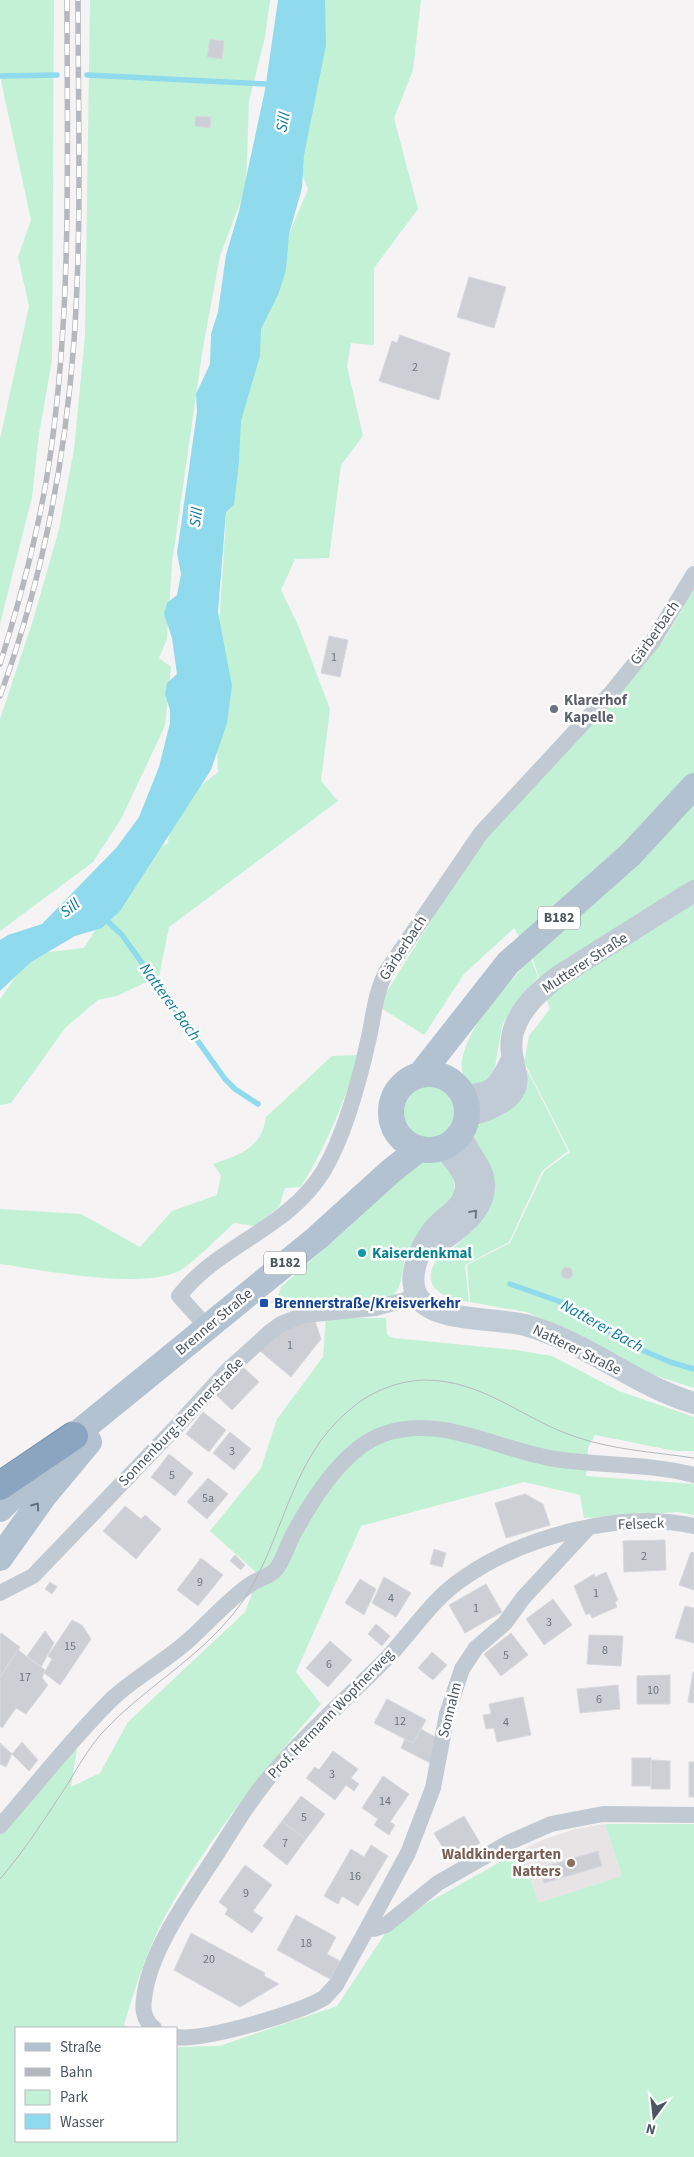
<svg xmlns="http://www.w3.org/2000/svg" width="694" height="2157" viewBox="0 0 694 2157" font-family="'Source Sans 3',sans-serif">
<style>
.education{fill:#e6e4e5}
.green{fill:#c3f1d5}
.water{fill:#90daee}
.lines{fill:none;stroke-linecap:round;stroke-linejoin:round}
.stream{stroke:#90daee;stroke-width:5.5}
.building{fill:#cdcfd5;stroke:#d7d9de}
.highway-casing{stroke:#7690ad;stroke-width:30}
.street{stroke:#c1cad2;stroke-width:16}
.secondary{stroke:#c1cbd6;stroke-width:22}
.primary{stroke:#b3c2d1;stroke-width:26}
.highway{stroke:#8ba5c1;stroke-width:28}
.tram{stroke:#b5b8bd;stroke-width:1}
.rail-casing{stroke:#b5b8bd;stroke-width:5.5}
.rail{stroke:#fff;stroke-width:4;stroke-dasharray:11;stroke-linecap:butt}
.oneway{stroke:#6e7984}
.oneway2{stroke:#64717d}
.worship-dot{fill:#6b7280;stroke:#fff;stroke-width:2}
.culture-dot{fill:#0f9aa8;stroke:#fff;stroke-width:2}
.transit-dot{fill:#1a4fb4;stroke:#fff;stroke-width:2}
.education-dot{fill:#8d6e63;stroke:#fff;stroke-width:2}
.labels{text-anchor:middle;dominant-baseline:central;stroke-width:5;stroke-linejoin:round;paint-order:stroke}
.number-label{font-size:12px;fill:#6b747e}
.shield{fill:#fff;stroke:#808990;stroke-width:1}
.shield-label{font-size:14px;font-weight:bold;fill:#4a5661}
.street-label{font-size:15px;fill:#4a5661;stroke:#fff}
.worship-label{font-size:15px;font-weight:bold;fill:#5b616d;stroke:#fff;text-anchor:start}
.culture-label{font-size:15px;font-weight:bold;fill:#0d838f;stroke:#fff;text-anchor:start}
.transit-label{font-size:15px;font-weight:bold;fill:#164399;stroke:#fff;text-anchor:start}
.education-label{font-size:15px;font-weight:bold;fill:#785e54;stroke:#fff;text-anchor:end}
.water-label{font-size:16px;font-style:italic;fill:#0c7c9b;stroke:#fff}
</style>
<rect width="100%" height="100%" fill="#f5f3f3"/>
<path class="education" d="M605,1824l17,52 -84,27 -17,-53 24,-11 30,-10z"/>
<path class="green" d="M0,0h54l-2,360 -13,74 -7,63 -32,127v-185l29,-133 -11,-49 13,-37 -31,-144z
M90,0h180l-5,37 -16,64 -3,86 -26,69 -17,91 -31,216 -5,76 -8,19 12,9 -6,59 -44,93 -28,43 -93,69v-212l34,-102 25,-88 15,-79 11,-115z
M319,0h102l-8,70 -19,48 24,91 -44,59v77l-23,-2 -4,23 16,70 -22,29 -12,93 -34,1 -14,31 17,35 32,84 -9,72 17,20 -169,126 -10,49 -42,20 -19,4 -32,27 -55,76 -11,2v-106l32,-45 52,-6 27,-43 6,-33 51,-29 5,-35 45,-36 -3,-82 16,-250 21,-105 33,-91 23,-55 -12,-30z
M694,589v799l-43,-14 -75,-41 -50,-21 -56,-10 -3,-37 43,-22 34,-72 26,-19 -46,-90 5,-26 21,-27 -18,-52 -18,-29 -50,46 -40,61 -46,-29 95,-153 191,-213z
M531,959l7,18 -27,32 -9,17 -8,47c-16,24 -38,9 -31,-18 11,-38 42,-68 68,-96z
M359,1055c-14,46 -33,91 -58,132l-16,1 -6,19 -25,19 -20,-3c-13,12 -42,41 -55,48 -39,19 -135,-1 -179,-7v-55l81,5 59,33 32,-36 45,-16 4,-20 -8,-11c27,-9 49,-16 53,-47l66,-61z
M527,1070l41,81 -26,20 -33,71 -44,23 4,37c-35,-5 -52,-21 -25,-52l4,3 16,-15 -1,-4c12,-11 32,-29 32,-47 0,-19 -29,-44 -18,-60 6,-8 16,-7 24,-11 8,-4 16,-15 23,-21z
M400 1110a29 29 0 1 1 58 0a29 29 0 1 1-58 0Z
M425,1158l18,4 10,15 2,17 -47,55c-9,21 -1,36 -20,51l-86,11 -32,-8 8,-7 3,-9 67,-59 57,-59z
M326,1318h60l1,17 7,3 122,12 36,6 67,35 75,26v34h-19l-80,-16 -7,13 -2,28 108,8v31l-16,-3 -94,6 -4,-23 -56,-13 -163,44 -65,146 25,32c-54,63 -106,126 -148,198 -22,36 -37,82 -49,123l6,3h-114v113h160v-94l43,-1 118,-40 55,-83 129,-73 17,53 84,-27 -17,-52h89v333h-694v-335l78,-80 -7,45 29,-14 28,-51 117,-110 14,-37 -49,-44 51,-63 16,-49 46,-62z"/>
<path class="water" d="M278,0h47l1,45 -22,110 -2,33 -13,46 -3,36 -8,25 -17,34 -1,27 -19,65 -2,40 -5,44 -8,7 -8,100 14,74 -5,37 -16,47 -91,141 -18,17 -27,8 -44,26 -31,29v-51l8,-5 34,-11 75,-77 22,-30 20,-50 11,-44v-13l-5,-16 2,-11 10,-9 -5,-36 -8,-24 3,-11 10,-8 4,-21 -4,-21 20,-141 -1,-18 14,-30 1,-30 7,-22 8,-57 13,-44 26,-121z"/>
<g class="lines">
<path class="stream" d="M87,75l179,9 5,3
M0,76l57,-1
M103,917l19,18 103,144 10,10 23,15
M510,1284l51,18 67,42 42,18 24,7"/>
</g>
<path class="building" d="M210,39l14,2 -2,18 -15,-2z
M195,116l16,1 -1,11 -15,-2z
M469,277l37,10 -12,41 -37,-11z
M400,335l50,18 -11,47 -60,-19 13,-40 5,2z
M329,636l19,4 -8,37 -19,-4z
M561 1273a6 6 0 1 1 12 0a6 6 0 1 1-12 0Z
M314,1318l7,21 -30,38 -32,-27 34,-27z
M240,1364l19,18 -27,28 -19,-18z
M203,1412l23,18 -17,22 -23,-18z
M230,1432l21,17 -17,21 -21,-17z
M169,1454l24,19 -18,23 -24,-19z
M208,1478l20,16 -21,25 -20,-17z
M525,1494l18,10 7,21 -44,13 -11,-35z
M125,1506l16,13 4,-4 16,14 -25,30 -33,-28z
M665,1540l1,30 -42,2 -1,-31z
M434,1549l12,4 -4,14 -12,-3z
M691,1552l3,1v37l-15,-5z
M235,1555l10,10 -4,5 -11,-9z
M201,1558l22,17 -25,31 -21,-16z
M606,1572l12,28 -3,2 2,5 -25,11 -2,-5 -4,2 -12,-29 20,-12 1,3z
M384,1577l27,16 -15,24 -24,-14z
M360,1579l16,10 -12,26 -19,-12z
M50,1582l7,5 -5,7 -7,-5z
M486,1584l16,28 -37,21 -16,-28z
M553,1599l19,26 -28,20 -18,-26z
M685,1606l9,2v35l-19,-5z
M72,1620l10,5 9,14 -31,46 -16,-12 8,-14 -4,-3z
M376,1624l14,12 -8,10 -14,-12z
M45,1631l9,12 -13,24 -14,-11z
M1,1633l19,14 -20,30v-42z
M511,1633l17,22 -27,21 -17,-22z
M589,1635l34,1 -2,30 -34,-2z
M330,1641l22,19 -24,27 -22,-19z
M18,1650l27,20 -3,8 6,7 -22,29 -10,-6 -14,20 -2,-2v-49z
M432,1652l15,13 -14,15 -15,-12z
M693,1672h1v31l-6,-1z
M670,1675v29h-33v-28z
M618,1685l2,24 -40,4 -3,-24z
M523,1697l8,38 -34,7 -3,-14 -8,1 -3,-14 8,-1 -2,-10z
M387,1699l39,21 -13,23 -39,-20z
M421,1729l14,8 -3,27 -31,-16 4,-9 8,4z
M22,1742l16,18 -9,11 -17,-17z
M0,1743l12,11 -6,13 -6,-3z
M333,1751l25,18 -7,9 8,6 -5,7 -8,-6 -11,15 -29,-22 9,-11 4,3z
M632,1758h19v28h-19z
M651,1760l19,1v28h-19z
M689,1762h5v35h-5z
M383,1776l26,18 -19,28 5,3 -6,10 -15,-10 4,-6 -16,-11z
M301,1796l24,18 -19,25 -24,-18z
M464,1816l16,27 -30,17 -16,-27z
M282,1821l24,18 -19,26 -24,-19z
M371,1845l17,11 -30,50 -16,-10 -4,8 -14,-8 27,-47 13,8z
M598,1851l4,15 -58,17 -4,-15z
M245,1865l27,20 -19,26 10,7 -11,15 -27,-19 3,-5 -9,-7z
M296,1915l40,22 -9,17 13,7 -10,18 -53,-29z
M191,1933l74,40 -1,3 15,8 -39,23 -66,-37z"/>
<g class="lines">
<defs>
<path id="highway" d="M0,1486l74,-50"/>
</defs>
<use href="#highway" class="highway-casing"/>
<path class="street" d="M208,1328l-29,-32c40,-52 110,-67 145,-126 21,-36 36,-92 45,-133 5,-23 6,-43 17,-65l95,-139 130,-140 42,-52 41,-67
M589,1527l-66,71 -18,25 -29,25 -14,21 -15,45 -14,74 -25,65 -40,74 6,2 12,-4 52,-42 72,-41 41,-18 52,-10 91,1
M0,1593l33,-17 144,-150 51,-56 42,-38 11,-8 23,-9 71,-7 42,-11
M0,1826c37,-42 72,-88 113,-128 24,-22 53,-37 77,-59 19,-17 36,-37 58,-53 9,-8 22,-8 29,-18 7,-10 11,-24 17,-35 19,-35 51,-86 90,-99 59,-20 113,16 171,25 46,7 94,4 139,16
M154,2028c-9,-7 -12,-17 -10,-29 5,-49 46,-103 72,-144 19,-30 37,-60 61,-87 35,-40 75,-74 112,-112 25,-27 44,-58 76,-79 60,-41 157,-67 229,-51
M176,2037c29,4 122,-24 148,-39l12,-13 32,-58"/>
<path class="secondary" d="M464,1095c28,0 34,-7 46,-32
M468,1116c18,-5 53,-15 48,-42 -3,-14 -7,-27 -3,-42 7,-24 26,-41 46,-56l135,-85
M444,1148c8,11 22,23 22,38 0,22 -22,30 -33,44 -13,17 -27,48 -15,67 15,25 80,21 107,28 60,16 109,60 169,78
M441,1241c24,-16 54,-40 39,-72 -6,-12 -15,-22 -19,-35"/>
<path class="primary" d="M391 1112a38 38 0 1 1 76 0a38 38 0 1 1-76 0Z
M420,1075l88,-112 122,-108 64,-69
M0,1509l74,-73 243,-198 74,-67 28,-22
M0,1558l44,-62 45,-54"/>
<use href="#highway" class="highway"/>
<path class="tram" d="M0,1879c25,-29 46,-62 67,-94 11,-18 21,-36 35,-52 40,-44 95,-73 132,-120 51,-64 51,-153 119,-206 19,-16 45,-26 71,-27 60,0 98,39 152,57 38,13 78,15 118,21"/>
<defs>
<path id="rail" d="M0,664c22,-70 41,-141 51,-214 21,-149 16,-300 16,-450
M0,696c42,-114 65,-234 74,-355 8,-113 4,-228 4,-341"/>
</defs>
<use href="#rail" class="rail-casing"/>
<use href="#rail" class="rail"/>
</g>
<defs><path id="oneway-chevron" d="M-2-3.5L2.5 0L-2 3.5" fill="none" stroke-width="1.6" stroke-linecap="round" stroke-linejoin="round" transform="scale(1.25)"/></defs>
<use class="oneway" href="#oneway-chevron" transform="translate(474 1213) rotate(-49)"/>
<use class="oneway2" href="#oneway-chevron" transform="translate(36 1506) rotate(-55)"/>
<circle class="worship-dot" cx="554" cy="709" r="5"/>
<circle class="culture-dot" cx="362" cy="1253" r="5"/>
<rect class="transit-dot" x="259" y="1298" width="10" height="10" rx="2.5"/>
<circle class="education-dot" cx="571" cy="1863" r="5"/>
<g class="labels">
<g class="number-label">
<text x="415" y="367">2</text>
<text x="334" y="657">1</text>
<text x="290" y="1345">1</text>
<text x="232" y="1451">3</text>
<text x="172" y="1475">5</text>
<text x="208" y="1498">5a</text>
<text x="644" y="1556">2</text>
<text x="200" y="1582">9</text>
<text x="596" y="1593">1</text>
<text x="391" y="1598">4</text>
<text x="476" y="1608">1</text>
<text x="549" y="1622">3</text>
<text x="70" y="1646">15</text>
<text x="605" y="1650">8</text>
<text x="506" y="1655">5</text>
<text x="329" y="1664">6</text>
<text x="25" y="1677">17</text>
<text x="653" y="1690">10</text>
<text x="599" y="1699">6</text>
<text x="400" y="1721">12</text>
<text x="506" y="1722">4</text>
<text x="332" y="1774">3</text>
<text x="385" y="1801">14</text>
<text x="304" y="1817">5</text>
<text x="285" y="1843">7</text>
<text x="355" y="1876">16</text>
<text x="246" y="1893">9</text>
<text x="306" y="1943">18</text>
<text x="209" y="1959">20</text>
</g>
<g class="shield">
<rect x="538" y="906.5" width="42" height="23" rx="4"/>
<rect x="264" y="1251.5" width="42" height="23" rx="4"/>
</g>
<g class="shield-label">
<text x="559" y="918">B182</text>
<text x="285" y="1263">B182</text>
</g>
<g class="street-label">
<text transform="translate(655 633) rotate(-55)">Gärberbach</text>
<text transform="translate(403 948) rotate(-57)">Gärberbach</text>
<text transform="translate(585 963) rotate(-33)">Mutterer Straße</text>
<text transform="translate(214 1322) rotate(-40)">Brenner Straße</text>
<text transform="translate(577 1350) rotate(26)">Natterer Straße</text>
<text transform="translate(181 1422) rotate(-46)">Sonnenburg-Brennerstraße</text>
<text transform="translate(641 1524) rotate(-2)">Felseck</text>
<text transform="translate(450 1710) rotate(-76)">Sonnalm</text>
<text transform="translate(331 1714) rotate(-46)">Prof. Hermann Wopfnerweg</text>
</g>
<g class="worship-label">
<text x="564" y="700">Klarerhof<tspan x="564" dy="17">Kapelle</tspan></text>
</g>
<g class="culture-label">
<text x="372" y="1253">Kaiserdenkmal</text>
</g>
<g class="transit-label">
<text x="274" y="1303">Brennerstraße/Kreisverkehr</text>
</g>
<g class="education-label">
<text x="561" y="1854">Waldkindergarten<tspan x="561" dy="17">Natters</tspan></text>
</g>
<g class="water-label">
<text transform="translate(283 122) rotate(-79)">Sill</text>
<text transform="translate(196 517) rotate(-83)">Sill</text>
<text transform="translate(70 908) rotate(-38)">Sill</text>
<text transform="translate(170 1002) rotate(54)">Natterer Bach</text>
<text transform="translate(602 1326) rotate(29)">Natterer Bach</text>
</g>
</g>
<rect x="15" y="2027" width="162" height="115" fill="#ffffff" stroke="#b7bbc0"/>
<rect x="25" y="2043" width="25" height="8" fill="#b3c2d1" stroke="#b7bbc0"/>
<text x="60" y="2052" font-size="15" fill="#4a5661">Straße</text>
<rect x="25" y="2068" width="25" height="8" fill="#b5b8bd" stroke="#b7bbc0"/>
<text x="60" y="2077" font-size="15" fill="#4a5661">Bahn</text>
<rect x="25" y="2090" width="25" height="15" fill="#c3f1d5" stroke="#b7bbc0"/>
<text x="60" y="2102" font-size="15" fill="#4a5661">Park</text>
<rect x="25" y="2114" width="25" height="15" fill="#90daee" stroke="#b7bbc0"/>
<text x="60" y="2127" font-size="15" fill="#4a5661">Wasser</text>
<g transform="translate(654 2117) rotate(195)" stroke="#ffffff" stroke-width="4" paint-order="stroke">
<path d="M0-4L9 19L0 12L-9 19Z" fill="#4a5661"/>
<text y="-8" font-size="14" font-weight="bold" text-anchor="middle" fill="#4a5661">N</text>
</g>
</svg>
